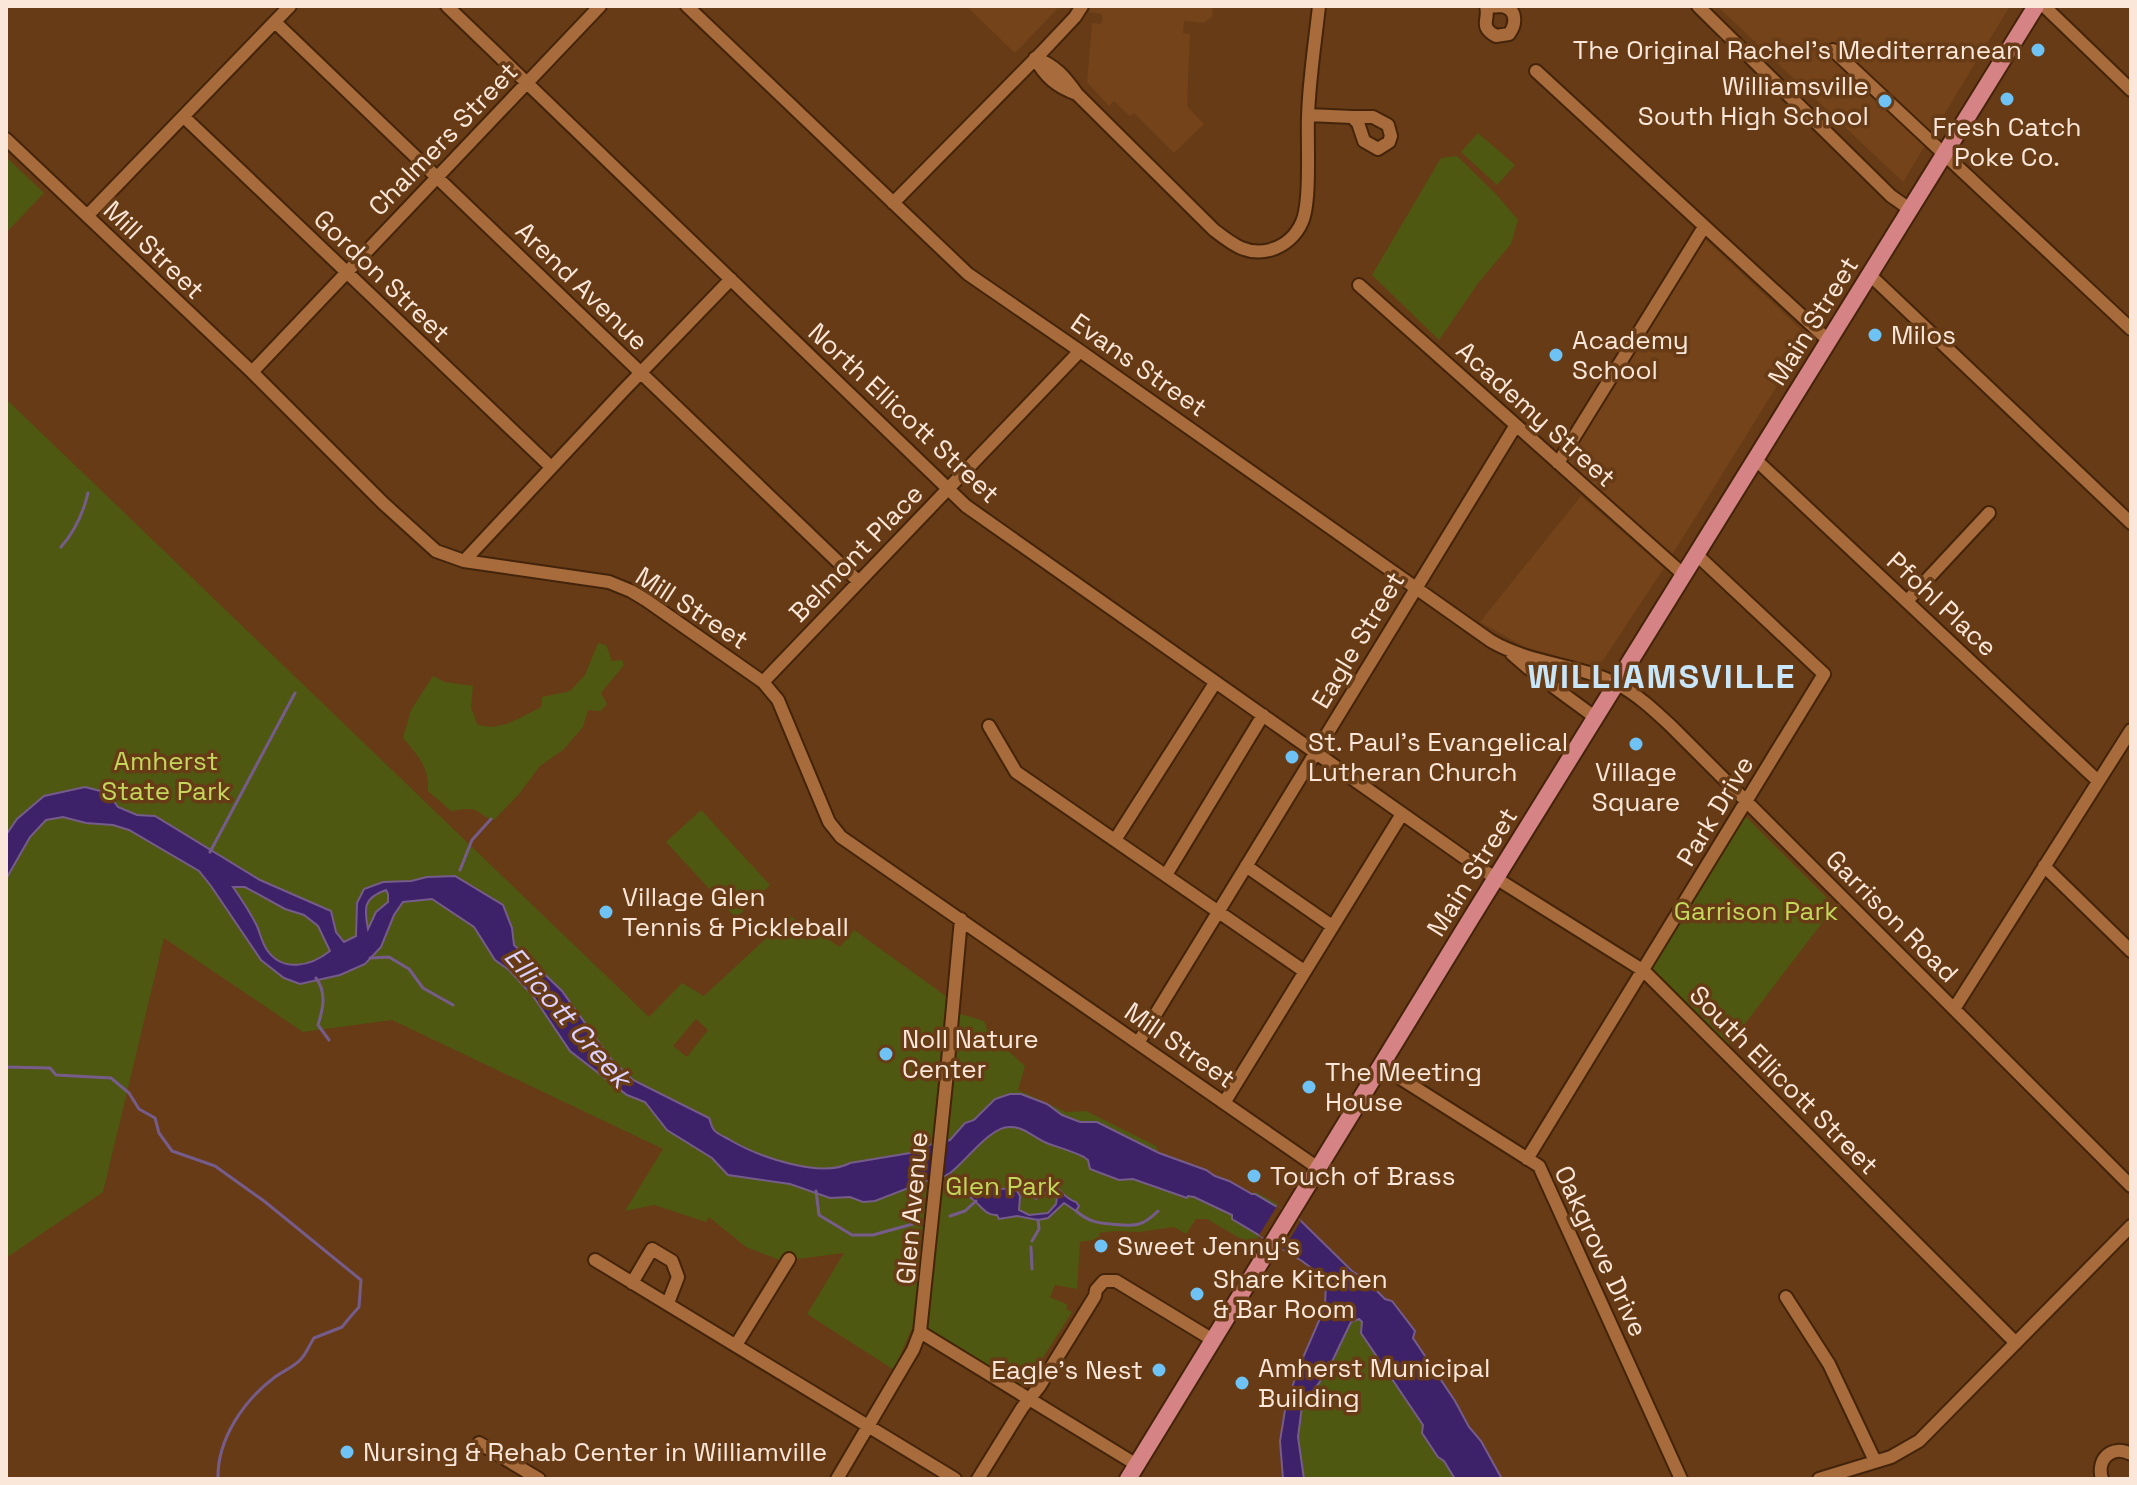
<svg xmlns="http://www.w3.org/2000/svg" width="2137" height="1485" viewBox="0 0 2137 1485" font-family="'Space Grotesk',sans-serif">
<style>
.built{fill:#74431a}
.green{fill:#4f5811;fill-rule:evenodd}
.water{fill:#3d2169;stroke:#765c8b;stroke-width:2;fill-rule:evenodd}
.pier{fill:#663b16}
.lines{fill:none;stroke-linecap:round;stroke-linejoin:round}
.stream{stroke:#765c8b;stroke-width:3}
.minor-casing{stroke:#43240b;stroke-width:16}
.major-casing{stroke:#43240b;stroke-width:20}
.minor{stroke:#a76b3c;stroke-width:12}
.major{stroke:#d68386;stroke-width:16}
.poi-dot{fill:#6fc2f4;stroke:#663b16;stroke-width:3}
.labels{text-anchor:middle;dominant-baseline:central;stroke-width:7;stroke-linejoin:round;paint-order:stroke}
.poi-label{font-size:26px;fill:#fbe7d9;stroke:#663b16;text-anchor:start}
.street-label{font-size:26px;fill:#fbe7d9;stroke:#663b16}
.park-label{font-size:26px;fill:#c4d75c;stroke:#663b16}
.water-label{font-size:28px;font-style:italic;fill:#ddd2fd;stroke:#663b16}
.district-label{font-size:34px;font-weight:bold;letter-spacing:2px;fill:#c9e5f8;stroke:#663b16}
</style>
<rect width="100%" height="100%" fill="#663b16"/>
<path class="built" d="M966,6h94l-45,47z
M1092,6h121l-1,11 -9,6 -19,-2 -1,12 7,1 -3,72 17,18 -30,29 -40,-40 -4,3 -16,-15 -5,5 -22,-24 5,-59 9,1 2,-6 -2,-4 -12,-2z
M1717,6h293l-107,176z
M1704,238l104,98 -136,219 -109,-94z
M1581,496l83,72 -66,100 -73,-21 -45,-25z"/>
<path class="green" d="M1478,133l37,32 -18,20 -36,-33z
M1457,156l39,38 22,26 -7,24 -32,38 -40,58 -67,-65 69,-117z
M6,157l38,36 -38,40z
M6,399l643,618 33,-34 22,13 86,-80 50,31 14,-17 96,69 1,12 33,10 5,13 36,32 -7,24 48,22 20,-1 70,35 3,7c33,12 63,24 93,41l4,-2 22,12 -25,42 -46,-27h-11l-10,15 -12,-7 -35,5 -23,-1 -17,2 1,6 -20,3 -3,47 -22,-4 -5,12 18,8 -2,4 6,3 -45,71 -7,3 -105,-65 -21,49 -87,-56 37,-61 -62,8 -36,-14 -37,-30 -3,5 -52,-17 -29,6 38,-62 -271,-129 -89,12 -139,-94 -61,254 -97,66zM696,1019l12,11 -21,27 -14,-11z
M598,643l8,2 6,16 10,-1 2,5 -23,28 6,11 -6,7 -13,-1 -5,17 -20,23 -23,16 -21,28 -25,26c-9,-2 -10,-5 -17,-9 -7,-4 -18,-1 -26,0l-23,-20c1,-24 -10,-35 -25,-53l8,-28 22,-34 12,6 28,4 -2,21 6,17c21,9 44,-7 64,-17l1,-10 28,-6 15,-16z
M701,810l69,75 -34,33 -70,-76z
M1744,815l91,91 -107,140 -76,-77z
M1359,1319l3,2 -1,12 62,92 -1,8 22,28 11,18h-151l-6,-42 4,-31 25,-34 24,-50z"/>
<path class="water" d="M85,787l23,6 10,14 19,8 18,1 105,64 71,31 5,21 8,10 12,-6 1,-33 7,-14 19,-7 28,-1 16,-4 28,-1 48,29 9,23 2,17 48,46 48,67 23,22 76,38c2,4 2,9 5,12 3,4 11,7 16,10 27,16 91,39 120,23l72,-12 7,-6 21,-5 15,-17 9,-3 21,-21 15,-5h11l26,10 15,11 18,7h17l62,31 47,17 9,6 14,5 23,13h3l46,27 52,51 11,6 21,21 7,2 23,30 -2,7 42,63 14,26 12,14 21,38h-47l-11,-18 -6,-4 -16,-24 1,-8 -62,-92 1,-11 -3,-3 -8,3 -24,50 -25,34 -4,31 6,42h-21l-3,-38 5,-31 13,-41 27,-62 1,-28 -24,-18 -70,-42v-4l-38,-18 -6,-1 -1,2 -54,-19 -14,1 -29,-11 -2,-9 -4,-3c-12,-6 -23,-9 -35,-13 -14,-5 -25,-18 -40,-17 -19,0 -43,34 -59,46 -10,7 -23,9 -35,8l-9,8 -31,12 -12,1 -13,-5 -20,1 -40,-14 -62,-9 -16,-17 -45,-28 -22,-28 -18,-7 -57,-44 -37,-55 -24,-26 -14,-10 -21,-33 -42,-28 -29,3 -9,13 -13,32 -16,17 -25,11 -40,9 -16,-6 -23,-18 -50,-74 -12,-15 -70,-41 -16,-5 -27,-2 -23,-6 -17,3 -16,17 -24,42v-44l11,-16 27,-23zM233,887h12l40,22 19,6 14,11 12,25c-19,15 -47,22 -63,-1 -5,-7 -7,-17 -10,-24 -7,-14 -15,-26 -24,-39zM386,890l2,4v8l-12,10 -8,17c-4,-21 -5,-31 18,-39z
M1048,1180c10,6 16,19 28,22l3,4 -3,5 -12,-8 -16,15 -10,2 -21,-4 -18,3 -2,-4c-12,1 -17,-11 -26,-17l2,-10 14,-6 15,7 8,-1 7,3 3,5 -1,14 10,5 19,-2 8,-9 1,-8 -5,-4 -10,1 -6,6 -5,-4c4,-9 6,-13 17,-15z"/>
<path class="pier" d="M1277,1206l24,15 -18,29 -24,-15z"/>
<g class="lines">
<path class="stream" d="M61,547c14,-16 22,-33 27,-54
M210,852l85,-159
M460,870l12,-30 19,-21
M370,958l19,-1 20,12 14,19 30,17
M316,978c11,15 7,31 2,47l11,15
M6,1067l44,1 6,7 55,3 18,15 10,16 16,9 4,15 13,18 43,15 49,35 97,79 -2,27 -8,9 -9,11 -28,11c-4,6 -8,16 -13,21 -7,8 -18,12 -26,18 -31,23 -58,62 -57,102
M816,1191l3,24 33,20h21l47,-13
M1076,1211c12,10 20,12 35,13 23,2 30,4 47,-13
M950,1216l15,-5 11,-10
M1032,1241l7,-12 -1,-9
M1031,1247l1,22"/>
<defs>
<path id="minor" d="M447,6l519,500 509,359 169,106 372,372
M687,6l281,268 112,77 411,290c39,23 86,23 126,43 20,10 38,27 55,43l459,459
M1486,6c4,14 -8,20 10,30l13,-2c7,-9 9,-25 -7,-28 -4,0 -9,1 -13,0
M1698,6l193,190 20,14
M2044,6l87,84
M275,22l584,560
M1833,50l298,279
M1035,58c20,7 30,19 42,36l137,136c18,14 33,26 56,20 14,-4 26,-14 32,-28 9,-20 5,-79 6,-105 1,-37 7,-74 11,-111
M1035,58c10,19 22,29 42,36
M1536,71l293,270
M1308,115l44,2 6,6 6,18 14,8 11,-7 2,-6 -3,-11 -15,-8h-21
M184,117l367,350
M6,139l246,233 131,131 53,48 28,10 145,21 22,9 15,9 117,82 15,18 51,122 12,15 477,331
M893,203l148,-150 34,-36 7,-11
M87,216l203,-210
M1870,275l261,248
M1359,285l325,290
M252,372l348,-366
M1755,459l343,322
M1558,463l146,-236
M464,561l159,-170 108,-112
M1907,601l82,-88
M1512,654l16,14 68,50
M763,682l317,-331
M989,726l27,46 288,199
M1115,840l100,-157
M1246,866l86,60
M2044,866l87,85
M1166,875l97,-160
M1954,1009l177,-279
M1138,1043l378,-618
M1381,1066l158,100 142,313
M1224,1103l178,-289
M1527,1159l297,-485 -127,-119
M595,1260l360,219
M632,1283l20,-34 20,12 6,16 -10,26
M1786,1297l43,67 46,97
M920,1332l217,133
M736,1345l53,-86
M479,1443l60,36
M837,1479l76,-129 7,-18 26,-249 15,-164
M978,1479l44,-71 17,-21 56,-91 1,-6 8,-9h12l97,59
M1819,1479l72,-22 28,-16 212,-215
M2102,1479c-6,-20 10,-35 29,-25"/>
<path id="major" d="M1128,1479l345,-564 563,-909"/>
</defs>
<use href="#minor" class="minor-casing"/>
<use href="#major" class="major-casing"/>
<use href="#minor" class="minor"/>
<use href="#major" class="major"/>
</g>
<g class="poi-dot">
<circle cx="2038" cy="50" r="8"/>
<circle cx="2007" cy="99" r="8"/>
<circle cx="1885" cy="101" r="8"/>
<circle cx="1875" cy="335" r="8"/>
<circle cx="1556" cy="355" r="8"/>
<circle cx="1636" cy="744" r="8"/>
<circle cx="1292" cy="757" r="8"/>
<circle cx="606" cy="912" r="8"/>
<circle cx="886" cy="1054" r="8"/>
<circle cx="1309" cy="1087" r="8"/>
<circle cx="1254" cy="1176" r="8"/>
<circle cx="1101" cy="1246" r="8"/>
<circle cx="1197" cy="1294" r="8"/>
<circle cx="1159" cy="1370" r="8"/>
<circle cx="1242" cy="1383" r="8"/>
<circle cx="347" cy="1452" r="8"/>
</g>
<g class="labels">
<g class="poi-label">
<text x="2022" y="50" text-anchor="end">The Original Rachel's Mediterranean</text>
<text x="1869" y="86" text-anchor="end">Williamsville<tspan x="1869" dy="30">South High School</tspan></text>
<text x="2007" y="127" text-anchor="middle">Fresh Catch<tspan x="2007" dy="30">Poke Co.</tspan></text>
<text x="1891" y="335">Milos</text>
<text x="1572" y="340">Academy<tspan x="1572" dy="30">School</tspan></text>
<text x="1308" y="742">St. Paul's Evangelical<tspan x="1308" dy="30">Lutheran Church</tspan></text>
<text x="1636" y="772" text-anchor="middle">Village<tspan x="1636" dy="30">Square</tspan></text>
<text x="622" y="897">Village Glen<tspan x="622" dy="30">Tennis &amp; Pickleball</tspan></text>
<text x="902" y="1039">Noll Nature<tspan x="902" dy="30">Center</tspan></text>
<text x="1325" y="1072">The Meeting<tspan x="1325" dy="30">House</tspan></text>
<text x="1270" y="1176">Touch of Brass</text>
<text x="1117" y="1246">Sweet Jenny's</text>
<text x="1213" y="1279">Share Kitchen<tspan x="1213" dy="30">&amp; Bar Room</tspan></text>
<text x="1258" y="1368">Amherst Municipal<tspan x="1258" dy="30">Building</tspan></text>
<text x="1143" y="1370" text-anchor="end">Eagle's Nest</text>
<text x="363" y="1452">Nursing &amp; Rehab Center in Williamville</text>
</g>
<g class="street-label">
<text transform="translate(443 139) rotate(-46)">Chalmers Street</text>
<text transform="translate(154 250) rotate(44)">Mill Street</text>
<text transform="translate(382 276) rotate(44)">Gordon Street</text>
<text transform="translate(582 286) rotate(44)">Arend Avenue</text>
<text transform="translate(1813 321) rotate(-58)">Main Street</text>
<text transform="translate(1139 365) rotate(35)">Evans Street</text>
<text transform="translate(904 413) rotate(43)">North Ellicott Street</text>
<text transform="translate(1536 414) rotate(42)">Academy Street</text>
<text transform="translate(856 553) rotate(-46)">Belmont Place</text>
<text transform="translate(1942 604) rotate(43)">Pfohl Place</text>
<text transform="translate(692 608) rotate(33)">Mill Street</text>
<text transform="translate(1358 640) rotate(-59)">Eagle Street</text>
<text transform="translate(1715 811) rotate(-59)">Park Drive</text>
<text transform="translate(1472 872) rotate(-58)">Main Street</text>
<text transform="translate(1892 916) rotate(45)">Garrison Road</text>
<text transform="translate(1180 1045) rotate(35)">Mill Street</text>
<text transform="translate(1784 1080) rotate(45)">South Ellicott Street</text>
<text transform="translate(912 1208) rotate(-85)">Glen Avenue</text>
<text transform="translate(1601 1251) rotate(65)">Oakgrove Drive</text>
</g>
<g class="park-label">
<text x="166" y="761">Amherst<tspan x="166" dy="30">State Park</tspan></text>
<text x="1756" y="911">Garrison Park</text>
<text x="1003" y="1186">Glen Park</text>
</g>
<g class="water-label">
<text transform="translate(568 1017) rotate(49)">Ellicott Creek</text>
</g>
<g class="district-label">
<text x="1662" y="676">WILLIAMSVILLE</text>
</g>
</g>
<rect width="2137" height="1485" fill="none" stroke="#fbe7d9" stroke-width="16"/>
</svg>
